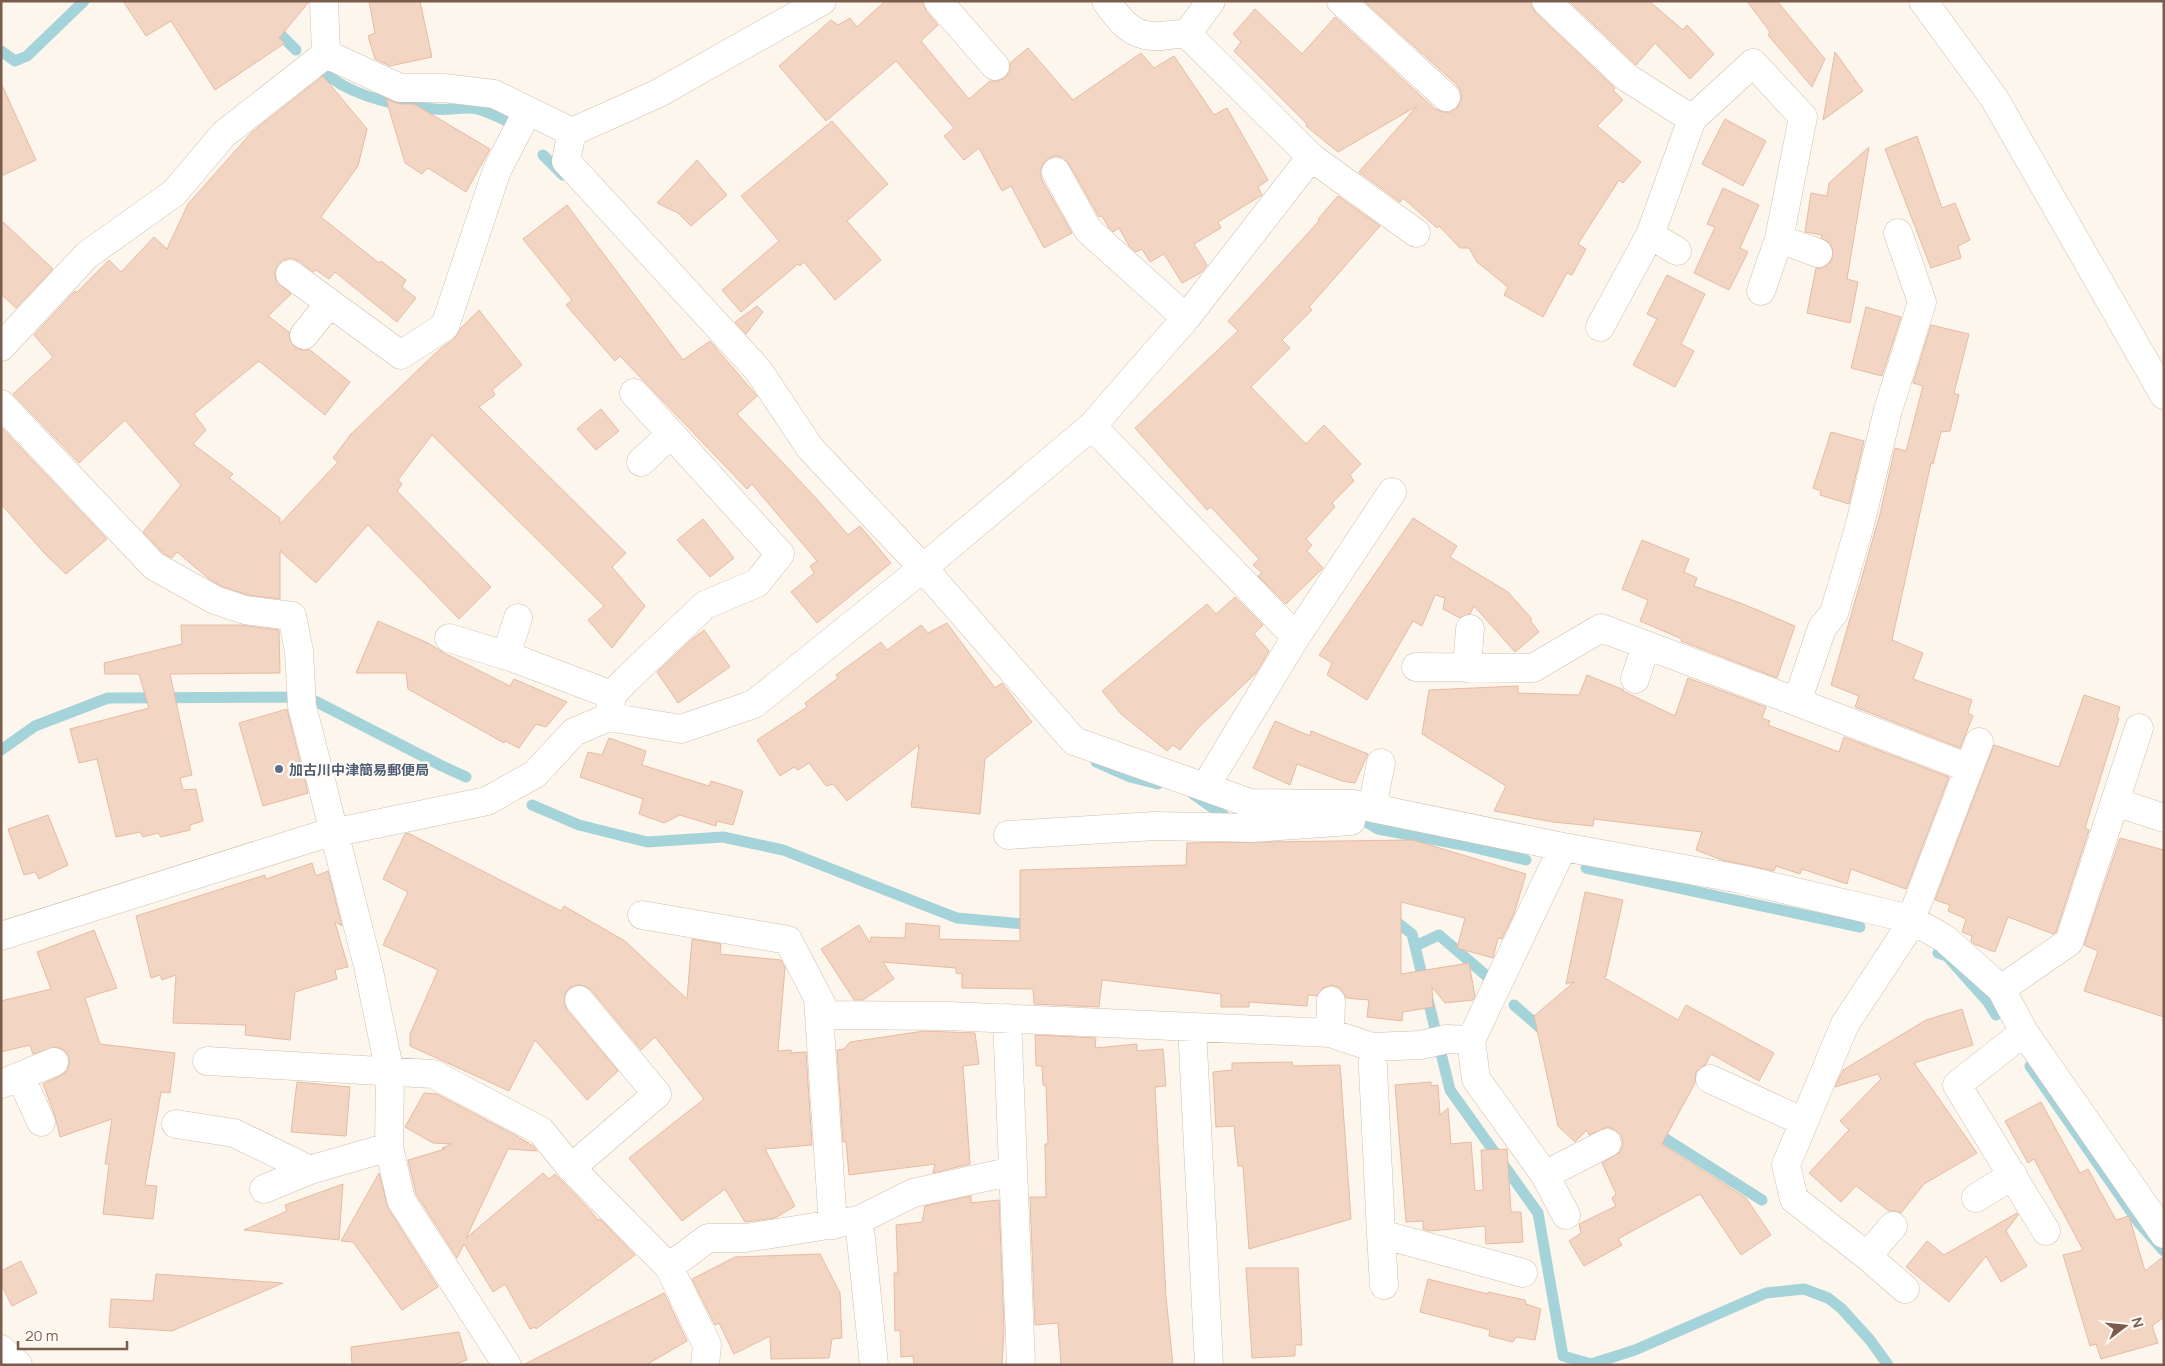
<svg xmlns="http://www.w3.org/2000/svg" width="2165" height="1366" viewBox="0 0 2165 1366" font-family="Manrope,'Noto Sans JP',sans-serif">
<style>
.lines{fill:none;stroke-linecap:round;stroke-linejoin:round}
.stream{stroke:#a5d3da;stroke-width:11}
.building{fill:#f3d5c3;stroke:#e6bba3}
.minor-casing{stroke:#d1beb0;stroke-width:29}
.minor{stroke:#fff;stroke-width:28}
.service-dot{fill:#5c6f8a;stroke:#fffaf3;stroke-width:2}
.labels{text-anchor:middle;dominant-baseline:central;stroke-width:5;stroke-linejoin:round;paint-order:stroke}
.service-label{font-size:14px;font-weight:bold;fill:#4e5e75;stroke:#fffaf3;text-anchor:start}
</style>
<rect width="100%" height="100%" fill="#fdf6ec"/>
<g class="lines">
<path class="stream" d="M271,25l25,25
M1,51l14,10 12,-5 57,-55
M320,69c30,28 75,37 115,40 13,2 29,-3 42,0 12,3 25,10 36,15
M543,155l20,20
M1,750l34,-24 73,-28 199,-1 135,69 24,11
M1096,762l34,15 28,7
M1193,794l37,26 4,-1
M532,805l47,20 68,17 76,-5 60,13 174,68 78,7
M1361,819l17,10 85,16 63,15
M1586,868l274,59
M1389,916l23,18 38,156 88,123 25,143 28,8 44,-14 131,-57 38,-4 24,9 13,10 29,32 18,25
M1415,946l24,-11 50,43
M1938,953l9,3 41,46 8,13
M1514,1005l32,28
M2030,1066l109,157 25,28
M1653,1131l109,69"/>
</g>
<path class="building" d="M123,1h185v2l-29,35 6,5 -70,47 -44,-69 -25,15z
M369,1h51l12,56 -42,9 -15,-7 -7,-23 7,-3z
M885,1h38l3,10 12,14 -17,16 48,58 21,-18h8l7,-3 5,-7v-8l18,-15 45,52 68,-47 13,15 20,-12 40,59 13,-7 41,72 -10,7 4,8 -44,27 3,6 -27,16 13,21 -5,7 -20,11 -18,-29 -14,8 -8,-13 -6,3 -7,-6 -10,-18 -6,4 -4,-4 -7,-12 -3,1 -30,-53 -5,-6 -8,-2 -7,2 -6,6 -3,8 2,8 30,53 -28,15 -33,-62 -9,5 -23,-43 -15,12 -20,-24 10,-8 -58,-67 -70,60 -47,-55 52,-46 7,5 12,-7 7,9z
M1364,1h167l4,11 80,76 -2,2 10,10 -26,26 44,36 -18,21 -4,-3 -41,64 8,5 -14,26 -5,-2 -24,44 -39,-22 4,-8 -31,-25 -8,-14h-9l-21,-22 -2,2 -34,-30 -3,4 -41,-30 58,-66 -79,46 -32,-26 1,-2 -73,-73 7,-9 -8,-8 22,-25 47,45 33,-37 100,92 8,3h7l7,-4 4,-8v-8l-4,-7z
M1569,1h80l34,29 4,-5 27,29 -24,25 -35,-36 -19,22z
M1747,1h30l48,58 -13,28 -44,-52 2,-3z
M1835,52l28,39 -40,29z
M323,76l44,53 -9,37 -37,51 58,46 2,-2 25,19 -4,7 14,11 -19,24 -62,-50 -6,7 -13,-9 -3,2 -14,-11 -8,-3 -8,2 -5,4 -3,8 1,8 15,14 -23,22 21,16 1,9 5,6 7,3h8l40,32 -25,33 -66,-54 -65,53 12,16 -13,14 40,30 -4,4 51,40v6l58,-62 -5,-4 18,-24 90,-86 13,-9 7,-11 18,-18 43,55 -30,25 3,5 -16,12 147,146 -14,14 33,39 -33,42 -24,-28 16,-14 -172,-171 -34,45 4,4 -5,7 94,96 -32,32 -91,-94 -52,58 -36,-32v48l-32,-4 -27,-9 -12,-7 -32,-27 -5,6 -8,-4 -21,-22 38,-47 -56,-65 -46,43 -66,-69 40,-37 -19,-22 41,-44 1,2 33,-33 12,12 33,-35 13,12 21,-45 64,-72z
M1,83l35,77 -35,16z
M386,99l14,5h14l76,45 -24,43 -38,-24 -6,6 -17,-11z
M1725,119l41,22 -23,45 -41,-22z
M832,121l56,63 -41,37 34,39 -46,40 -31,-38 -4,4 -2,-2 -57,48 -19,-22 57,-49 -38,-45z
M1917,136l25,72 13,-5 15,37 -12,6 3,12 -30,10 -46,-119z
M1869,147l-22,132 11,3 -8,41 -43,-10 9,-45h5l7,-3 4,-6 1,-8 -3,-8 -9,-5 1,-3 -17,-3 6,-39 16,3 2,-13z
M697,160l30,35 -36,31 -13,-13 -21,-10z
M1723,188l36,17 -19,43 8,4 -19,38 -35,-17 21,-46 -8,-3z
M1338,196l42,30 -71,81 3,3 -30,30 8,8 -39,39 55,57 18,-19 37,39 -11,11 4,6 -22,22 3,4 -29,32 6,6 -5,6 16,17 -37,36 -28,-28 4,-3 -9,-8 6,-6 -48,-52 -4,3 -72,-82 103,-97 -10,-10 91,-100 -1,-2z
M567,205l116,155 27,-19 47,55 -20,18 79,84 32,37 12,-9 31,37 -74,60 -26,-31 23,-19 -4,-7 7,-5 -65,-77 -5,5 -127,-133 -5,5 -49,-56 6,-5 -49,-61z
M1,220l52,49 -37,39 -15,-14z
M1667,275l38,19 -24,50 13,7 -19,36 -42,-22 24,-46 -10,-5z
M757,306l6,6 -17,22 -11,-12z
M1866,307l35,10 -19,59 -31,-8z
M1931,325l38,9 -15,59 5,2 -9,36 -9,1 -8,32 -2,-1 -39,177 31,13 -10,26 59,21 -4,13 5,3 -13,32 -105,-41 4,-11 -28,-11 49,-171 15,-66 11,3 17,-65 -10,-3z
M601,409l18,22 -23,19 -19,-21z
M1,427l106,112 -41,35 -20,-19 -45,-51z
M1831,432l33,9 -15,63 -29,-9 1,-4 -8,-3z
M1413,518l44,28 -7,11 58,35 24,27 -2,1 9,12 -24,20 -41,-46 -4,8 -10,4 -17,-9 2,-11 -10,-3 -13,31 -9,-5 -46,79 -40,-25 5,-12 -13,-8z
M703,519l31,39 -24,19 -33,-37z
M1642,540l47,19 -5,13 13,6 -3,8 49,18 52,22 -18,52 -96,-37 1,-2 -42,-18 8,-21 -26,-11z
M1235,597l28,28 -9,9 15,17 -13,22 -58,55 -18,22 -7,-5 -6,6 -46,-37 -19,-23 105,-87 9,10z
M378,621l50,22 16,10 66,33 4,-7 53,23 -21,25 -10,-3 -17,24 -14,-7 -1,2 -96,-54 -2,-16h-50z
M947,623l48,65 7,-5 30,39 -47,37 -5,55 -69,-7 8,-62 -72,56 -14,-17 -7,2 -17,-23 -11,7 -4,-3 -14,9 -23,-36 50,-33 -2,-4 33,-25 -2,-3 45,-33 6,8 34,-25 7,8z
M181,625h59l39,5 1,43 -110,1 22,101 -12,3 3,12 13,-1 7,32 -13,4v5l-29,7 -3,-4 -15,4 -3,-5 -24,5 -19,-78 -18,4 -9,-34 79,-21 -10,-34h-34l-1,-11 78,-19z
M704,630l26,37 -52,36 -21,-31 34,-32z
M1587,675l37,15 -1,1 52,25 13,-38 78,29 -4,11 8,3 -2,4 71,27 5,-15 105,40 -43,112 -55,-20 -4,15 -45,-15 -2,5 -24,-8 -2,5 -52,-11 -26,-10 6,-18 -108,-13 -1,7 -40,-4 -59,-11 12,-25 -84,-52 7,-44 89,-4v7l61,2z
M2084,695l36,12 -3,10 2,1 -34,110 4,2 -33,102 -3,2 -45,-17 -13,35 -21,-8 -3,-3 1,-5 -10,-4 4,-13 -18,-8 2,-6 -15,-5 59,-155 65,22z
M287,709l21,84 -45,13 -24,-83z
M1275,721l35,15 1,-5 57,23 -13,29 -13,-2 -45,-17 -7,21 -37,-17z
M609,738l37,13 -4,14 67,21 2,-5 32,10 -10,34 -16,-4 -1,5 -36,-11 -16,8 -25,-9 4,-15 -63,-22 8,-25 14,3z
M48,815l20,50 -29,14 -4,-7 -11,3 -16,-46z
M408,833l153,78 3,-5 61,35 62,58 5,-60 29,5 -1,10 61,6 4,8 -7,83 13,-1v3l15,-1 6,93 -47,4 30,57 -20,12 -30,4 -20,-33 -43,32 -53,-63 75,-59 -49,-62 -14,13 -50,-60 -6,-4 -8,-1 -8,3 -4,6 -1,9 3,7 51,61 -31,29 -52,-60 -26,51 -99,-45v-12l28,-64 -55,-25 25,-53 -25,-13 22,-45z
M2120,838l44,12v167l-80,-26 14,-40 -14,-6z
M1413,840l113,34 -12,40 -12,25 -4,-1 -5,20 -36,-10 8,-30 -64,-16v72l68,-11 6,33 -2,4 -28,3 -13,-16 1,20 -30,5 -1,9 -35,-4 2,-17 -23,-2 -6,-10 -8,-3 -9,3 -6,8 -9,-1 -1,11 -58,-4v5h-28v-13l-119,-14 -3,27 -65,-3 -1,-15 -71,-1v-14l-6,-1v-5l-73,-6 11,17 -31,21h-9l-33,-51 38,-24 11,18 1,-6 34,1 1,-15 34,3 -1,13 81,2v-71l166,-5 1,-22z
M312,863l4,13 12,-5 14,55 -7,-4 13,45 -13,3 2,9 -42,13 -5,48 -45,-5 1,-10 -73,-2 3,-48 -14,5 -2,-5 -9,3 -15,-62 129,-41 1,4z
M1585,892l38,8 -17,76 -3,1 75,43 8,-15 88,48 -15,28 -48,-27 -5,10 -10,8 -1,11 -33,61 84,54 25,37 -30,20 -41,-61 -82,45 4,6 -38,21 -15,-25 12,-8 -2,-9 37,-18 -4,-8 4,-4 -14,-31 18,-11 3,-8 -2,-9 -6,-5 -7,-3 -19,8 -2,-5 -12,12 -17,-16 -24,-110 40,-34 -8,2z
M94,930l23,58 -32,10 15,46 75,9 -5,40 -9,-1 -16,93 12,1 -4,33 -50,-5 6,-50h-4l7,-45 -52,18 -5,-21 -12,-32 17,-8 7,-5 2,-7v-8l-5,-6 -8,-3 -23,7 -3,-9 -29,7v-51l50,-12 -14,-37z
M1962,1009l11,36 -59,18 63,90 -53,31 -23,29 -6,-2h-6l-33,-25 -15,16 -32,-29 40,-43 -9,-9 41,-42 -3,-5 -43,13 8,-17 83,-50z
M924,1031l51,2 4,31 -16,2 7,98 -37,9 2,-9 -86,11 -3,-33h-3l-6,-92 7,-1 6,-7z
M1035,1035l61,3 -1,10 42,-4v7l26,-2 3,37 -11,1 11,210 7,68h-112l-3,-42 -23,2 -5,-128h16l-1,-53h3l-2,-59h-3l-1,-19h-6z
M1292,1062l1,4 47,-1 11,154 -102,30 -6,-83h-5l-4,-40 -18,1 -3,-55 19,-2v-7z
M297,1082l53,5 -4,49 -55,-4z
M1431,1082v4l7,-1 2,30 8,-7 3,36 20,-2 4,49 8,-1 -2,-40 26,-1 4,63h10l2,30 -37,2 -1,-18 -56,5 -6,-2v-8l-17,1 -11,-137z
M424,1093l13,1 78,41 18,11 4,5 -29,-2 -42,89 77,-65 6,6 6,-5 35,36 8,10 2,-1 35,36 -99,74 -1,-2 -5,2 -25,-45 -12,8 -29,-48 -7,14 -41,-64 -8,-34 37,-11 -3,-1 10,-4 -19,-1 -28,-16z
M2041,1102l39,71 8,-4 28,51 13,-4 16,55 19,-15v61l-12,9 6,17 -57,16 -5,-15 -6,2 -27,-91 20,-5 -49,-91 -6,4 -23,-42z
M379,1173l9,35 50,79 -36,23 -49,-68 -12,-1z
M343,1184l-4,56 -95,-10 43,-19 -2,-6z
M971,1196v7l28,-3 5,129 -2,36h-88l-1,-9 -12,1 -1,-27 -5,1 -1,-58h4l-2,-48 26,-3 3,-16z
M2017,1213l1,2 -12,16 21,35 -26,16 -15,-26 -37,46 -43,-35 21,-26 17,14z
M820,1254l20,39 2,45 -10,1 -3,19 -58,1 -1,-23 -36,18 -15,-31 -4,2 -23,-46 43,-22z
M21,1261l16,32 -25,13 -11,-22v-13z
M1246,1268h52l4,77h-7v11l-43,2z
M156,1274l127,9 -111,48 -63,-4 2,-28 42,2z
M1428,1279l60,15v-2l37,8 1,4 15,5 -6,31 -19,-3 -3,5 -24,-6 1,-6 -70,-18z
M664,1293l23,48 -41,24h-123z
M459,1332l8,28 -15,5h-100l-1,-18z"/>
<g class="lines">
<defs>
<path id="minor" d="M324,1l2,53
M938,1l57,65
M1341,1l105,96
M1546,1l80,76 66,42
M1923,1l71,97 170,297
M1187,34l24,-33
M326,54l74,34h44l50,6 78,38 85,-38 165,-93
M572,132l-6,29 192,209 52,78 113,120 151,173 176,62 103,1
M1311,157l105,76
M1056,172l32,58 98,88
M1898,233l24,69 -34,108 -29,118 -25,85 -12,15 -25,74 172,66
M1650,235l27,16
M1779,239l39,14
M290,274l111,81 44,-29 52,-156 30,-58
M1600,327l50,-92 42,-116 61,-56 50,54 -24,122 -18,52
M304,335l26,-32
M1,347l86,-92 87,-62 50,-59 102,-80
M1,404l153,162 61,34 30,10 47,6 7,35 3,55 66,260 22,107 -1,74 -79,23 -46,19
M1092,426l204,211
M641,462l30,-28
M449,638l62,19 101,38
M506,656l12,-38
M1416,667l117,1 68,-40 196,74
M1467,668l3,-39
M1635,679l11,-34
M609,717l3,-22 14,-15 79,-75 52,-22 23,-29 -146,-161
M1205,787l91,-150 96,-145
M2115,802l49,16
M1372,807l9,-44
M1008,835l147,-9 98,2 98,-7 2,-17 210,43 177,32 171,40 34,20 56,50 23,43 140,202
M1563,847l-92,193 5,39 69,96 62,-32
M642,915l146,25 39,75 121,1 382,17 42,14 49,-2 26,-6 24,1
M1,936l317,-100 169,-35 48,-27 39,-42 35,-15 72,12 73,-25 169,-136 169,-142 94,-108 125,-161 -124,-123c-12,-1 -23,3 -35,2 -22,-1 -35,-19 -46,-35
M2001,989l68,-47 70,-214
M818,998l15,227
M1007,1018l14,347
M1192,1027l17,338
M2024,1032l-67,53 89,146
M1330,1033l1,-32
M1372,1047l9,187 142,39
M207,1061l226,13 108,57 30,37 98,99 38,78 -2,20
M20,1076l21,46
M1710,1079l94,43
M1,1084l53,-22
M176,1124l58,9 76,37
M389,1147l12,53 106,165
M571,1168l86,-74 -78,-94
M1545,1175l21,40
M1976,1198l37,-23
M859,1220l54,-27 100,-22
M1381,1234l3,51
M1867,1256l26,-30
M669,1267l39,-29h38l113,-18 15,145
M1905,1289l-38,-33 -73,-57 -8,-34 59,-141 62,-94 72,-188
M1,1349l17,16"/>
</defs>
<use href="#minor" class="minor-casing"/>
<use href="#minor" class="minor"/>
</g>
<circle class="service-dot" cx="279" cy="769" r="5"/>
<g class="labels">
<g class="service-label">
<text x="289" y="769">加古川中津簡易郵便局</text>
</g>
</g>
<rect width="2165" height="1366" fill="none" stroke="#7a5c4d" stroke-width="5"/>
<g transform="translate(2125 1326) rotate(74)" stroke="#fffaf3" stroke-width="4" paint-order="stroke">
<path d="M0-4L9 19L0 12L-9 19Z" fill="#7a5c4d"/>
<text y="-8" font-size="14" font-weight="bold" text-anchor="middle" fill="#7a5c4d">N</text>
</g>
<path d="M18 1341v8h109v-8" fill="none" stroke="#7a5c4d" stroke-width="2.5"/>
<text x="25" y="1341" font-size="15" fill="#7a5c4d" stroke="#fffaf3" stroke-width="4" paint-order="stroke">20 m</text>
</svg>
